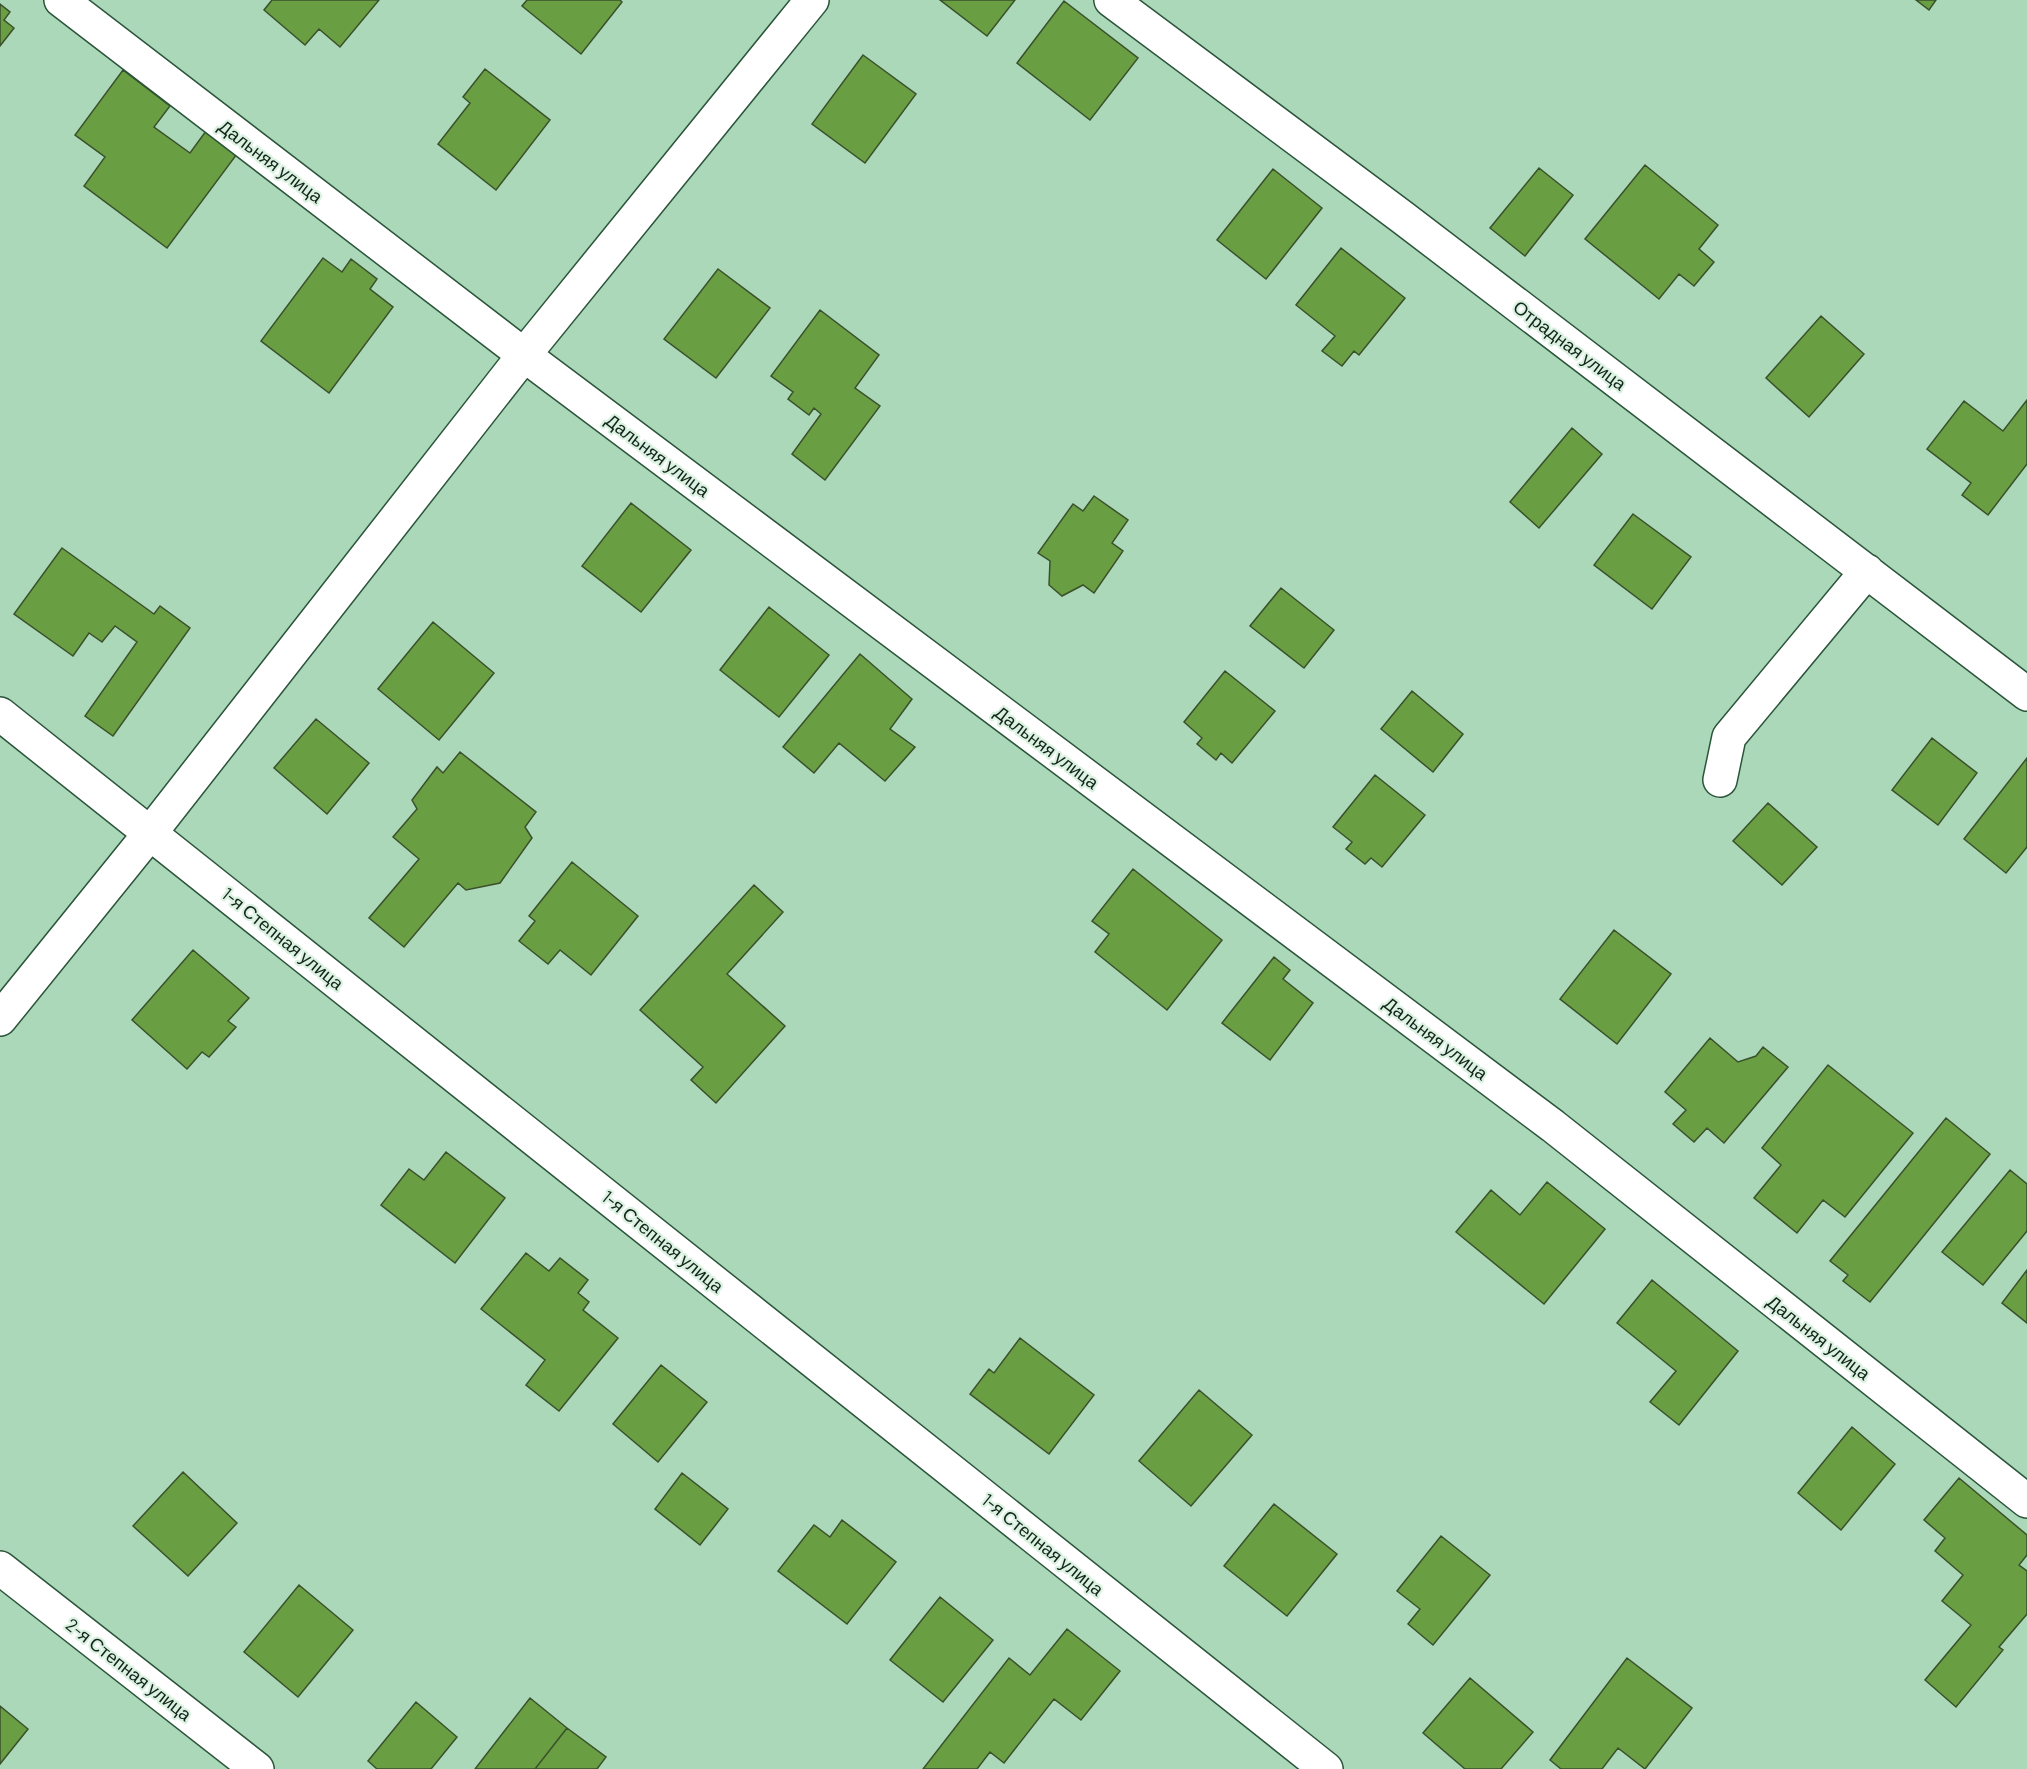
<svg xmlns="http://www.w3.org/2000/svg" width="2027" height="1769" viewBox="0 0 2027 1769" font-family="Barlow,sans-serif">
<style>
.building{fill:#699e43;stroke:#3a512c;stroke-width:1.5}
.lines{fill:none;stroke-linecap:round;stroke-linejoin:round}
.minor-casing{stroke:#2b543a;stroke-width:36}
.minor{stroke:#fff;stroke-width:33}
.labels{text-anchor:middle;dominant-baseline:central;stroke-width:4.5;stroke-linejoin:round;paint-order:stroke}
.street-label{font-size:18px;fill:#132519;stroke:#dbf2e2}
</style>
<rect width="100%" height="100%" fill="#aad8b8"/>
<path class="building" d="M272,0h107l-39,47 -21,-18 -14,16 -41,-35z
M527,0h93l2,2 -41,52 -59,-48z
M940,0h75l-28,36z
M1916,0h20l-7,10z
M1064,1l74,57 -48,62 -73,-57z
M0,4l10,8 -6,8 10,8 -14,18z
M863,55l53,39 -51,69 -53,-39z
M485,69l65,51 -54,70 -58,-46 32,-41 -7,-6z
M123,70l47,36 -16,21 36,26 16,-22 31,23 -70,94 -83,-62 21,-29 -30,-22z
M1645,165l73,60 -19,24 15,13 -20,24 -15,-12 -20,25 -74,-60z
M1539,168l34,27 -48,61 -35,-28z
M1273,169l49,39 -56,71 -49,-39z
M1341,248l64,50 -46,57 -5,-4 -12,15 -20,-15 13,-15 -39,-31z
M323,258l19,14 9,-13 26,20 -7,10 23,18 -64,86 -68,-52z
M718,269l52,39 -54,70 -52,-39z
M820,310l59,45 -24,33 25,18 -55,74 -33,-26 29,-40 -7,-6 -5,7 -21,-16 5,-7 -22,-16z
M1821,316l43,38 -55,63 -43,-39z
M2027,400v64l-39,51 -26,-20 9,-12 -44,-34 37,-48 39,30z
M1572,428l30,26 -63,74 -29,-26z
M1094,496l34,24 -16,23 11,8 -29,42 -11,-8 -21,11 -13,-11 1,-24 -12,-8 35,-49 10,7z
M631,503l60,47 -50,62 -59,-46z
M1633,514l58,43 -39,52 -58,-44z
M62,548l92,66 6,-8 30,22 -77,108 -28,-20 52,-74 -22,-16 -13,16 -13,-9 -16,23 -59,-42z
M1281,588l53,42 -30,38 -54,-42z
M769,607l60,48 -50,62 -59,-47z
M433,622l61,51 -55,67 -61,-51z
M860,654l52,45 -22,30 25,18 -30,34 -46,-38 -25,30 -31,-26z
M1225,671l50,40 -43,52 -11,-10 -5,7 -19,-16 5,-6 -18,-16z
M1412,691l51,43 -30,38 -52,-43z
M316,719l53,44 -42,51 -53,-46z
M1932,738l45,35 -39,52 -46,-35z
M460,752l76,60 -11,15 7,11 -32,45 -34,7 -8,-7 -54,64 -35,-29 50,-59 -26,-22 24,-28 -5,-9 25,-33 6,6z
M2027,758v89l-21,26 -42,-34z
M1375,775l50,40 -43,52 -11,-9 -6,6 -19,-15 6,-7 -19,-15z
M1768,803l49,44 -35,38 -49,-44z
M572,862l66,54 -47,59 -31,-25 -12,14 -29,-23 16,-20 -6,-5z
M1133,869l89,71 -55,70 -72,-58 14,-18 -17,-13z
M754,885l29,27 -56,62 58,52 -69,77 -25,-23 12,-13 -63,-57z
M1614,930l57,44 -54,70 -57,-45z
M193,950l56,48 -21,23 8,6 -27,30 -7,-5 -15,17 -55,-49z
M1274,957l16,13 -7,9 30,24 -43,57 -48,-37z
M1710,1038l28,24 18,-6 7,-9 25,20 -64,76 -17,-15 -13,14 -21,-18 13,-14 -21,-18z
M1828,1065l85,68 -68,84 -22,-17 -26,33 -43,-35 27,-33 -19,-17z
M1946,1118l44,36 -120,148 -27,-21 5,-6 -18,-14z
M446,1152l59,46 -50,65 -74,-58 28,-36 15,11z
M2010,1170l17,14v47l-44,54 -41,-33z
M1547,1182l58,47 -61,75 -88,-72 35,-42 29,25z
M526,1253l23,18 11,-13 28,22 -10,13 11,9 -6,8 35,28 -59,73 -33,-26 19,-25 -64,-51z
M2027,1270v53l-25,-20z
M1652,1280l86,71 -59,74 -29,-23 26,-31 -59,-48z
M1020,1338l74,57 -45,59 -79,-60 19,-25 5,4z
M661,1365l46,37 -49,60 -45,-38z
M1199,1390l53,45 -61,71 -52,-45z
M1852,1427l43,37 -54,66 -43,-37z
M183,1472l54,51 -49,53 -55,-50z
M682,1473l46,36 -28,36 -45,-36z
M1959,1478l68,57v20l-8,10 8,6v43l-28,33 4,3 -47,57 -31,-27 46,-55 -29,-24 21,-26 -28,-24 10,-13 -21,-18z
M1274,1504l63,50 -50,62 -63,-50z
M842,1520l54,42 -49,62 -69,-53 36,-46 16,12z
M1441,1536l49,39 -57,70 -25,-21 12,-15 -23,-18z
M299,1585l54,45 -55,67 -54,-45z
M940,1597l53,43 -50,62 -53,-42z
M1067,1629l53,42 -39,49 -27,-21 -50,64 -14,-11 -13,17h-54l86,-111 21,17z
M1627,1658l65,50 -47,61 -27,-21 -16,21h-41l-11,-9z
M1470,1678l63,54 -32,37h-36l-42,-36z
M530,1698l37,30 -32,41h-60z
M416,1702l41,35 -26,32h-54l-9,-8z
M0,1706l28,23 -28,35z
M567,1728l39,29 -9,12h-62z"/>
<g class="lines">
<defs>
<path id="minor" d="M61,0l463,355 1029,771 474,375
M1111,0l291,217 625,477
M0,714l1326,1055
M1720,780l9,-43 138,-166
M0,1019l151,-187 373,-477 288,-355
M0,1568l257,201"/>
</defs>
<use href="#minor" class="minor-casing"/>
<use href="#minor" class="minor"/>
</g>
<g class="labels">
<g class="street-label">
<text transform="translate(271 161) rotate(37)">Дальняя улица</text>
<text transform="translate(1570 345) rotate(37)">Отрадная улица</text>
<text transform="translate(658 455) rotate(37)">Дальняя улица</text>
<text transform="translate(1047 747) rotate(37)">Дальняя улица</text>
<text transform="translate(283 938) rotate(39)">1-я Степная улица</text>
<text transform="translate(1436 1038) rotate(37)">Дальняя улица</text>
<text transform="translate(663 1241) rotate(39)">1-я Степная улица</text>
<text transform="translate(1819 1337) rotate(38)">Дальняя улица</text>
<text transform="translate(1043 1544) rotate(39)">1-я Степная улица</text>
<text transform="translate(129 1669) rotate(38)">2-я Степная улица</text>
</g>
</g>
</svg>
